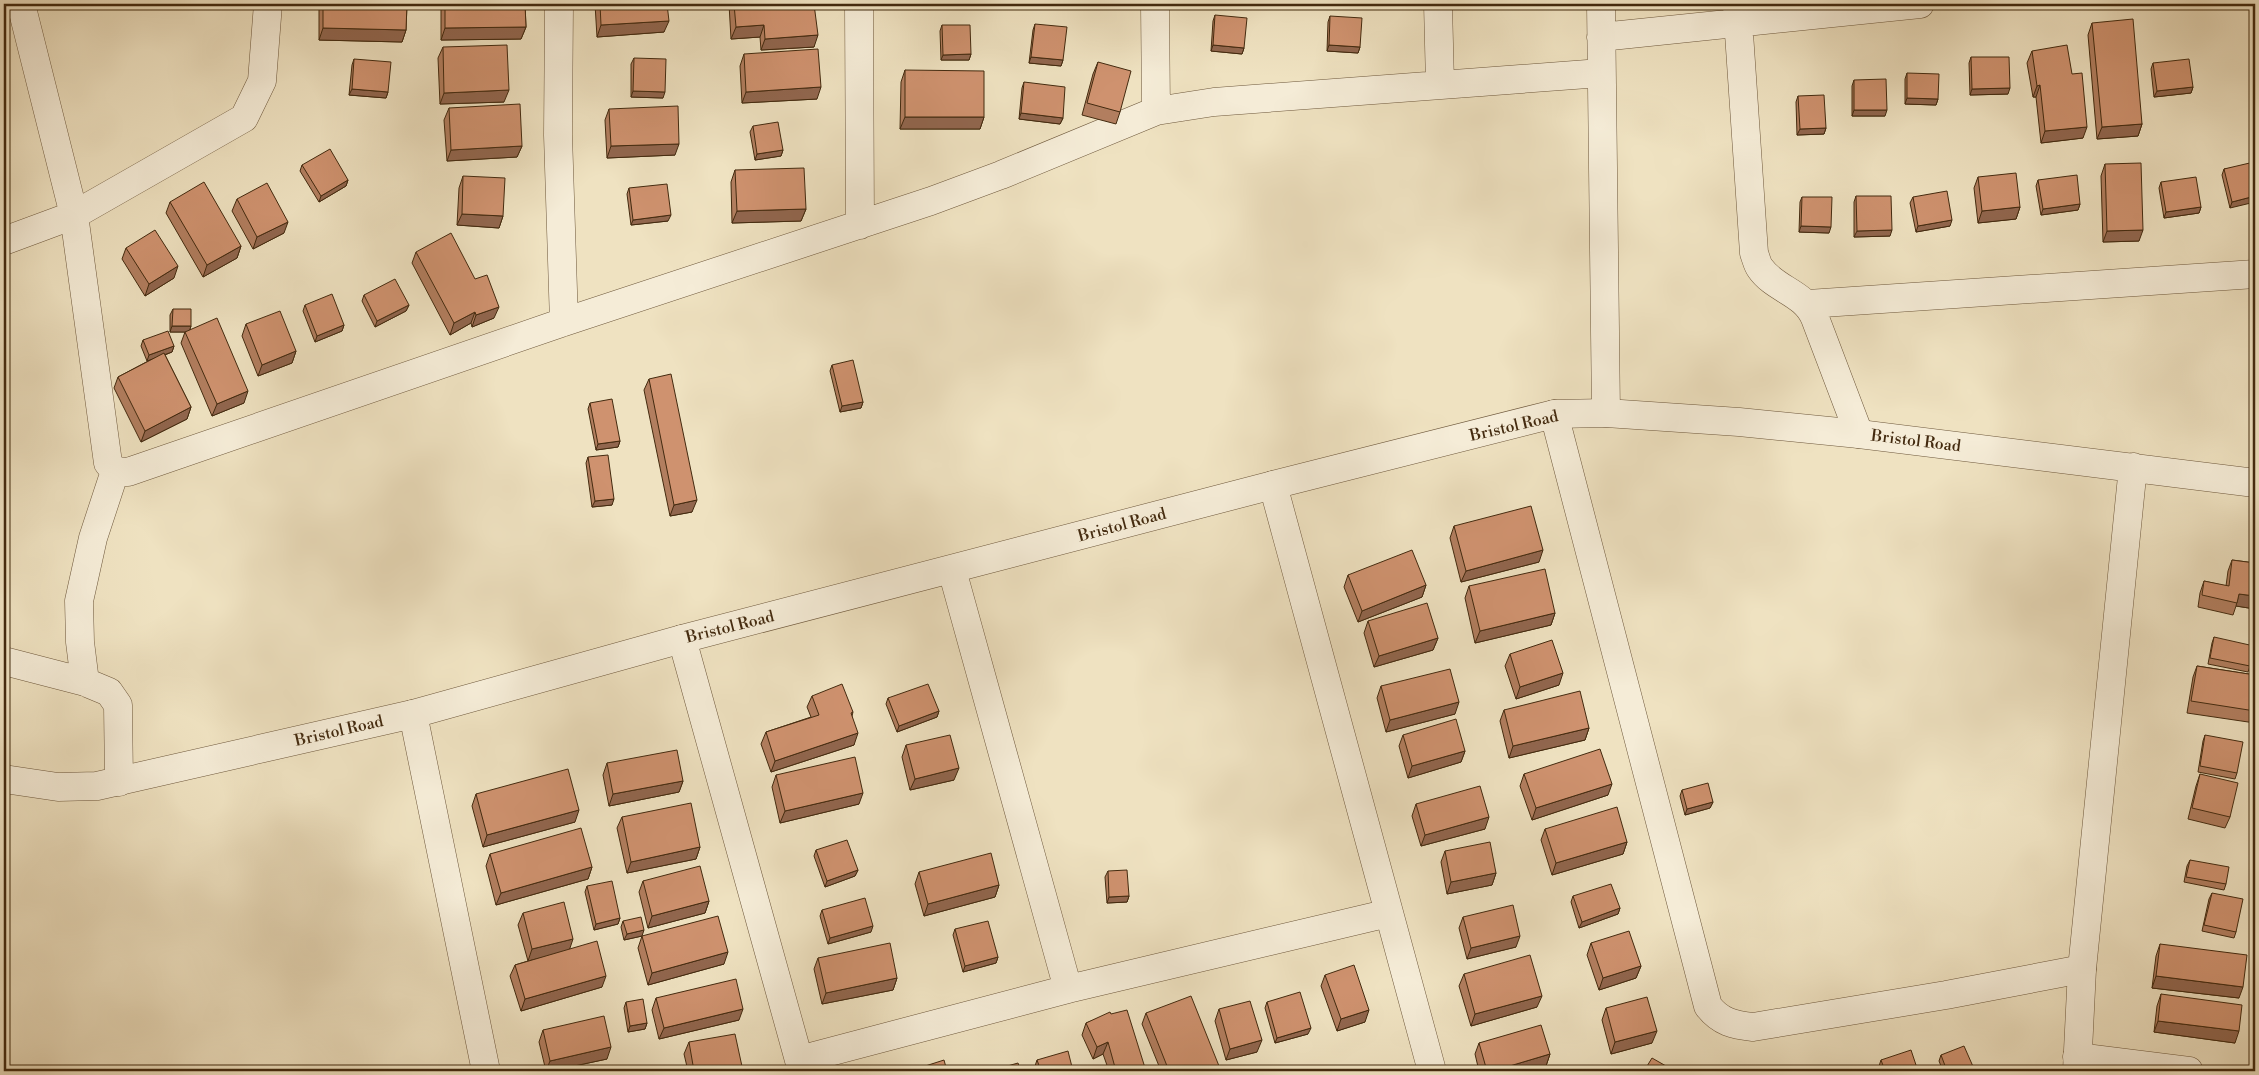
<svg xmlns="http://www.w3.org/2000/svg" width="2259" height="1075" viewBox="0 0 2259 1075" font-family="'Libre Bodoni',serif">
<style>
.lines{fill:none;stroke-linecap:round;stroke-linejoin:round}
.minor-casing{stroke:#6e583c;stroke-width:29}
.tertiary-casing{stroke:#6e583c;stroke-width:29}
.minor{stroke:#f5ecd7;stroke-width:28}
.tertiary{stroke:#f5ecd7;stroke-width:28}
.wall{fill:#b27e5f;stroke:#432a0f}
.shaded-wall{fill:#91664e;stroke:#432a0f}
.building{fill:#cf926f;stroke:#432a0f}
.labels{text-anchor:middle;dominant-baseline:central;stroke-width:4.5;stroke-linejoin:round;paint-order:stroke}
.street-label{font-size:16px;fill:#432a0f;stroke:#f5ecd7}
</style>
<rect width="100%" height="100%" fill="#efe2c1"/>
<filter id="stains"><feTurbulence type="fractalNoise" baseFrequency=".004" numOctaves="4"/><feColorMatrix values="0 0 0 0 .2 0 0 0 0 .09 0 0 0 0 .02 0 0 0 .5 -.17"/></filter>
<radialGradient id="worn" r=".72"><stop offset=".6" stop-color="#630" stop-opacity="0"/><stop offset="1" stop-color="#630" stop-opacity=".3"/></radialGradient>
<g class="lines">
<defs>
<path id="minor" d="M21,4l53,211 34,248 7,8 13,1 436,-150 367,-121 70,-26 155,-64 58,-9 387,-29
M559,4l-1,131 6,187
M859,4l1,221
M1155,4l1,107
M1438,4l2,80
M1601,4l5,409
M1737,4l17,249c2,5 3,11 6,15 15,22 44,24 55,50l44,116
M1601,37l319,-33
M4,241l70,-26 170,-97 18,-37 6,-77
M1808,304l447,-30
M1554,414l154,592c12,16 26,19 45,21l193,-32 136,-26
M1273,485l159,586
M952,570l116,419
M682,639l120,432
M4,661l81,21 24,10 9,13 1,77
M85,682l-5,-40 -1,-41 14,-63 22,-67
M413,714l73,357
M2077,1057l112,14
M799,1060l269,-71 321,-76"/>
<path id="tertiary" d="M4,779l54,8 39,-1 316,-72 269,-75 591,-154 281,-71 52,-1 133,9 120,12 396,49
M2077,1071l5,-102 51,-502"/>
</defs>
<use href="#minor" class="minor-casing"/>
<use href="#tertiary" class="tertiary-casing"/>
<use href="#minor" class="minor"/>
<use href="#tertiary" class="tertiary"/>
</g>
<path class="wall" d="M319,4h88l-1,26 -4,12 -83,-2z
M441,4h84l1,23 -5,12 -80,1z
M595,4h72l-3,28 -67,5z
M729,4h85v43l-53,3 -1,-13 -29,2z
M1215,15l29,33 -2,6 -31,-3 2,-30z
M1330,16l30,31 -2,6 -31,-2 1,-29z
M2092,23l50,101 -4,12 -41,3 -9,-104z
M1035,24l28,36 -2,6 -32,-3 4,-33z
M942,25l29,29 -2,6h-28l-1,-29z
M443,47l61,55 -64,2 -2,-46z
M2032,51l51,87 -42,5 -5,-46h-3l-6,-34z
M744,54l73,45 -75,4 -2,-37z
M1971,57l37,37 -38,1 -1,-32z
M634,58l29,40 -32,-1v-33z
M354,59l34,33 -2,6 -37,-3 3,-30z
M1098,62l22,50 -4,12 -34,-9 11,-41z
M2153,63l40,24 -2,6 -37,4 -3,-28z
M905,70l79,47 -4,12h-80l1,-47z
M1907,73l31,26 -2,6 -31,-1v-25z
M1854,80l31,36h-33v-30z
M1024,82l39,36 -3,6 -41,-5 3,-31z
M1798,96l28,32 -2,6 -27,1 -1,-33z
M449,108l73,38 -5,11 -70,4 -3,-41z
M609,109l66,46 -68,3 -2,-38z
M753,126l30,24 -2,6 -26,4 -5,-28z
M2105,164l34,77 -36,1 -2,-66z
M302,165l46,15 -2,6 -27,16 -19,-31z
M2255,165l-25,43 -8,-33 2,-6z
M735,170l71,39 -5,12 -69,2 -1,-41z
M463,176l40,40 -4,12 -42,-3 2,-37z
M1978,177l42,30 -4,12 -38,4 -4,-35z
M2038,180l42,24 -2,6 -37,5 -5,-29z
M2161,182l40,25 -2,6 -35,5 -5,-30z
M629,188l39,33 -37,4 -4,-31z
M1856,196l34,40 -36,1v-35z
M1802,197l27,36 -30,-1 1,-30z
M1913,197l37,29 -34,6 -6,-29z
M237,199l47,34 -31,16 -21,-38z
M170,202l71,44 -4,12 -34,19 -37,-64z
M126,248l48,30 -29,18 -23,-37z
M416,252l78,66 -22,9 -1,-4 -21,12 -38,-72z
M364,295l45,10 -3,6 -31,16 -13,-26z
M305,305l39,20 -2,6 -27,11 -12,-31z
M173,309l18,17 -1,3 54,74 -32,13 -31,-73 4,-11h-15v-17z
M246,324l50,27 -4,12 -34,13 -16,-40z
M143,340l31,6 -2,6 -7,3 26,52 -4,12 -46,23 -27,-54 4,-11 34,-18 -5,2 -6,-15z
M832,365l31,37 -2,6 -21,4 -10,-41z
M649,379l43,133 -22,4 -26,-126z
M590,403l30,38 -2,6 -22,3 -8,-41z
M588,457l24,48 -20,2 -6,-44z
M1454,526l85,36 -78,20 -11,-44z
M2232,560l23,3v46l-19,-3 -3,9 -35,-8 2,-14 4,-12 22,5 2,-15z
M1348,575l78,10 -4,12 -64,25 -14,-35z
M1469,586l86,27 -4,12 -76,18 -10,-45z
M1368,621l70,17 -5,12 -59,17 -10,-34z
M2214,637l36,29 -2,6 -40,-8 4,-21z
M1510,654l49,31 -43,14 -11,-33z
M2197,666l58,9v48l-68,-10 6,-36z
M1381,686l74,28 -69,18 -9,-34z
M812,696l41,16 -1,4 2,29 -83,27 -10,-28 5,-12 45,-15 -4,-10z
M888,698l51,13 -2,6 -40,15 -11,-28z
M1504,710l85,18 -4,12 -76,18 -9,-37z
M1403,735l62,16 -4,11 -53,16 -9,-32z
M2205,735l32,38 -2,6 -37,-7 5,-31z
M906,745l48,35 -44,10 -8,-33z
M607,763l76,18 -4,11 -70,14 -6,-31z
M1524,774l84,21 -76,25 -12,-34z
M2200,774l30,43 -5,11 -37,-9 8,-33z
M776,775l83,29 -79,19 -8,-36z
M1682,790l31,12 -3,6 -25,7 -5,-19z
M476,794l99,28 -92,25 -11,-41z
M1416,804l69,25 -64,17 -9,-30z
M622,817l78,30 -4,12 -69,14 -10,-45z
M1545,829l82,13 -4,12 -71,21 -11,-35z
M816,850l42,20 -3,6 -30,11 -11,-31z
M1445,851l51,22 -4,12 -45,9 -6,-32z
M490,854l102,13 -4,12 -92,26 -10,-39z
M2190,860l36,24 -2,6 -40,-8 3,-16z
M1108,871l21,25 -2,6 -20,1 -2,-26z
M919,872l80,13 -4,12 -71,19 -9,-32z
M643,881l66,20 -4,12 -57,15 -9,-36z
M587,886l33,32 -2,6 -24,6 -9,-38z
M2212,893l24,39 -2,6 -32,-7 7,-32z
M1573,896l47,12 -2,6 -39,14 -8,-26z
M822,910l49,22 -43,12 -8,-28z
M523,913l47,36 32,38 -81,24 -11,-35 5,-11 13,-4 -10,-36z
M1463,917l53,30 -49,12 -8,-31z
M623,921l19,15 -18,4 -3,-13z
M955,929l43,28 -2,6 -33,9 -10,-37z
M642,936l82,28 -76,21 -10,-37z
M1591,943l50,23 -5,12 -37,12 -12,-35z
M2160,944l79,54 -87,-10 4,-32z
M818,958l79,20 -4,12 -71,14 -8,-35z
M1464,974l73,33 -66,19 -12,-40z
M1325,975l40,47 -28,9 -16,-45z
M2161,994l74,49 -81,-11 3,-26z
M656,998l83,22 -80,19 -7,-29z
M626,1002l21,21 -2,6 -17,3 -4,-24z
M1267,1002l41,32 -33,9 -10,-35z
M1606,1008l46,35 -41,11 -9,-34z
M1219,1009l38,43 -31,8 -11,-39z
M1146,1013l75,58h-60l-19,-47z
M1111,1014l35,57h-37l-6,-17 -10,5 -11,-24 4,-12z
M543,1030l64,29 -56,12h-5l-7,-29z
M2255,1035v16h-1z
M689,1042l54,29h-55l-4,-17z
M1479,1043l71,11 -4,12 -18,5h-49l-4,-17z
M1941,1055l34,16h-32l-4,-10z
M1037,1060l36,11h-36l-2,-5z
M1881,1060l37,11h-37l-2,-5z"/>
<path class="shaded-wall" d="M1048,4h26l-1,1z
M669,21l-5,11 -67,5 4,-12z
M764,25l-4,12 -29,2 5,-12z
M526,27l-5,12 -80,1 4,-12z
M323,28l83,2 -4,12 -83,-2z
M818,35l-4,12 -53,3 4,-11z
M1213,45l31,3 -2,6 -31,-3z
M1329,45l31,2 -2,6 -31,-2z
M971,54l-2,6h-28l2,-5z
M1031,57l32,3 -2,6 -32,-3z
M2040,85l-4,12h-3l4,-11z
M821,87l-4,12 -75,4 4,-11z
M2193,87l-2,6 -37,4 3,-6z
M2010,88l-2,6 -38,1 2,-6z
M352,89l36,3 -2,6 -37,-3z
M509,90l-5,12 -64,2 4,-11z
M633,91l32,1 -2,6 -32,-1z
M1907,98l31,1 -2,6 -31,-1z
M1854,110h33l-2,6h-33z
M1021,113l42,5 -3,6 -41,-5z
M905,117h79l-4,12h-80z
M2142,124l-4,12 -41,3 5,-12z
M2087,127l-4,11 -42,5 4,-12z
M1826,128l-2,6 -27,1 3,-6z
M679,144l-4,11 -68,3 4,-12z
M522,146l-5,11 -70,4 4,-11z
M783,150l-2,6 -26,4 2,-6z
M348,180l-2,6 -27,16 2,-6z
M2255,196v6l-25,6 2,-6z
M2080,204l-2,6 -37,5 2,-6z
M2020,207l-4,12 -38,4 4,-12z
M2201,207l-2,6 -35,5 2,-6z
M806,209l-5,12 -69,2 5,-12z
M462,214l41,2 -4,12 -42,-3z
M671,215l-3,6 -37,4 2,-5z
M1952,220l-2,6 -34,6 2,-6z
M288,222l-4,11 -31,16 4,-12z
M1801,226l30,1 -2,6 -30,-1z
M1892,230l-2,6 -36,1 3,-6z
M2143,230l-4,11 -36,1 4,-11z
M241,246l-4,12 -34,19 4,-12z
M178,266l-4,12 -29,18 4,-12z
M409,305l-3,6 -31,16 2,-6z
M499,307l-5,11 -22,9 4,-12z
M475,312l-4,11 -21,12 4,-12z
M344,325l-2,6 -27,11 2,-6z
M172,326h19l-2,6h-19z
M174,346l-2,6 -25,9 2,-6z
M296,351l-4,12 -34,13 4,-11z
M248,391l-4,12 -32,13 5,-12z
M863,402l-2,6 -21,4 2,-6z
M191,407l-4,12 -46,23 4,-11z
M620,441l-2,6 -22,3 2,-6z
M614,499l-2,6 -20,2 3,-6z
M697,500l-5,12 -22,4 4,-11z
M1543,550l-4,12 -78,20 5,-11z
M1426,585l-4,12 -64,25 4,-11z
M2239,594l16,2v13l-19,-3z
M1555,613l-4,12 -76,18 5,-12z
M1438,638l-5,12 -59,17 5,-11z
M1563,673l-4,12 -43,14 4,-12z
M1459,702l-4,12 -69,18 4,-12z
M939,711l-2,6 -40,15 2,-6z
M1589,728l-4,12 -76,18 4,-12z
M858,733l-4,12 -83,27 4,-11z
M1465,751l-4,11 -53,16 4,-12z
M959,768l-5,12 -44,10 5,-11z
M683,781l-4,11 -70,14 4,-12z
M1612,784l-4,11 -76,25 4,-12z
M863,793l-4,11 -79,19 5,-12z
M1713,802l-3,6 -25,7 2,-6z
M579,810l-4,12 -92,25 4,-12z
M1489,817l-4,12 -64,17 4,-11z
M1627,842l-4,12 -71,21 4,-12z
M700,847l-4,12 -69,14 4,-11z
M592,867l-4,12 -92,26 5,-12z
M858,870l-3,6 -30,11 2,-6z
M1496,873l-4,12 -45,9 4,-12z
M999,885l-4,12 -71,19 4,-12z
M1129,896l-2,6 -20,1 2,-6z
M709,901l-4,12 -57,15 4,-12z
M1620,908l-2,6 -39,14 3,-6z
M620,918l-2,6 -24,6 2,-6z
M873,926l-2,6 -43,12 2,-6z
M644,930l-2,6 -18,4 3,-6z
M1520,936l-4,11 -49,12 4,-11z
M573,939l-4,12 -41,10 4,-12z
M728,952l-4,12 -76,21 4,-12z
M998,957l-2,6 -33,9 2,-6z
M1641,966l-5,12 -37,12 4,-12z
M606,976l-4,11 -81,24 4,-12z
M2156,976l87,11 -4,11 -87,-10z
M897,978l-4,12 -71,14 4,-11z
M1542,996l-5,11 -66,19 4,-12z
M743,1009l-4,11 -80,19 5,-11z
M1369,1010l-4,12 -28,9 4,-12z
M2158,1021l81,10 -4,12 -81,-11z
M647,1023l-2,6 -17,3 2,-6z
M1311,1028l-3,6 -33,9 2,-5z
M1657,1031l-5,12 -41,11 4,-12z
M1262,1040l-5,12 -31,8 4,-11z
M1108,1042l-5,12 -10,5 4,-12z
M611,1047l-4,12 -56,12h-5l4,-10z
M1550,1054l-4,12 -18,5h-35z"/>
<path class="building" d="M323,4h84l-1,26 -83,-2z
M445,4h80l1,23 -81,1z
M600,4h67l2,17 -68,4z
M734,4h80l4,31 -53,4 -1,-14 -28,2z
M1215,15l32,3 -3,30 -31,-3z
M1330,16l32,2 -2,29 -31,-2z
M2133,19l9,105 -40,3 -10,-104z
M1035,24l32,3 -4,33 -32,-3z
M942,25h28l1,29 -28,1z
M507,45l2,45 -65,3 -1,-46z
M2067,45l5,29 10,-1 5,54 -42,4 -5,-46 -3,1 -5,-35z
M818,49l3,38 -75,5 -2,-38z
M1971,57h38l1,31 -38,1z
M634,58l32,1 -1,33 -32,-1z
M354,59l37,3 -3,30 -36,-3z
M2189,59l4,28 -36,4 -4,-28z
M1098,62l33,9 -11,41 -33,-9z
M905,70l79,1v46h-79z
M1907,73l32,1 -1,25 -31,-1z
M1886,79l1,31h-33v-30z
M1024,82l41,5 -2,31 -42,-5z
M1824,95l2,33 -26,1 -2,-33z
M520,104l2,42 -71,4 -2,-42z
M678,106l1,38 -68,2 -2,-37z
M778,122l5,28 -26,4 -4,-28z
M330,149l18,31 -27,16 -19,-31z
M2254,162l1,3v31l-23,6 -8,-33z
M2141,163l2,67 -36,1 -2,-67z
M804,168l2,41 -69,2 -2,-41z
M2016,173l4,34 -38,4 -4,-34z
M2077,175l3,29 -37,5 -5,-29z
M463,176l42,2 -2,38 -41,-2z
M2196,177l5,30 -35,5 -5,-30z
M204,182l37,64 -34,19 -37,-63z
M267,183l21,39 -31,15 -20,-38z
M667,184l4,31 -38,5 -4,-32z
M1947,191l5,29 -34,6 -5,-29z
M1856,196h35l1,34 -35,1z
M1802,197h30l-1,30 -30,-1z
M155,230l23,36 -29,18 -23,-36z
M451,233l24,46 12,-4 12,32 -23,8 -1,-3 -21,11 -38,-71z
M395,279l14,26 -32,16 -13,-26z
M332,294l12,31 -27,11 -12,-31z
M173,309h18v17h-19z
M280,311l16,40 -34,14 -16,-41z
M217,318l31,73 -31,13 -32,-72z
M168,331l6,15 -25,9 -6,-15z
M164,353l27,54 -46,24 -27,-54z
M853,360l10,42 -21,4 -10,-41z
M671,374l26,126 -23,5 -25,-126z
M612,399l8,42 -22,3 -8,-41z
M608,455l6,44 -19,2 -7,-44z
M1531,506l12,44 -77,21 -12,-45z
M1412,550l14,35 -64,26 -14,-36z
M2232,560l23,3v33l-16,-2 -2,9 -35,-8 2,-14 25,5z
M1545,569l10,44 -75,18 -11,-45z
M1427,603l11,35 -59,18 -11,-35z
M2214,637l40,9 -4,20 -40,-8z
M1552,640l11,33 -43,14 -10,-33z
M2197,666l58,9v36l-64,-10z
M1450,669l9,33 -69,18 -9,-34z
M842,684l11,28 -2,1 7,20 -83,28 -9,-29 53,-17 -7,-19z
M928,684l11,27 -40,15 -11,-28z
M1580,691l9,37 -76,18 -9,-36z
M1456,719l9,32 -53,15 -9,-31z
M950,735l9,33 -44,11 -9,-34z
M2205,735l38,7 -6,31 -37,-7z
M1600,749l12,35 -76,24 -12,-34z
M677,750l6,31 -70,13 -6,-31z
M855,757l8,36 -78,18 -9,-36z
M568,769l11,41 -92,25 -11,-41z
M2200,774l38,9 -8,34 -38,-9z
M1708,783l5,19 -26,7 -5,-19z
M1480,786l9,31 -64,18 -9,-31z
M691,803l9,44 -69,15 -9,-45z
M1617,807l10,35 -71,21 -11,-34z
M581,828l11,39 -91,26 -11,-39z
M847,840l11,30 -31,11 -11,-31z
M1490,842l6,31 -45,9 -6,-31z
M991,853l8,32 -71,19 -9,-32z
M2190,860l39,7 -3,17 -40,-7z
M700,866l9,35 -57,15 -9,-35z
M1127,870l2,26 -20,1 -1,-26z
M612,881l8,37 -24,6 -9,-38z
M1611,884l9,24 -38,14 -9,-26z
M2212,893l31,6 -7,33 -32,-7z
M865,898l8,28 -43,12 -8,-28z
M564,902l9,37 -41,10 -9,-36z
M1513,905l7,31 -49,12 -8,-31z
M718,916l10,36 -76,21 -10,-37z
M641,917l3,13 -17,4 -4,-13z
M988,921l10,36 -33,9 -10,-37z
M1629,931l12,35 -38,12 -12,-35z
M597,941l9,35 -81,23 -10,-34z
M890,943l7,35 -71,15 -8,-35z
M2160,944l87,11 -4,32 -87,-11z
M1530,955l12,41 -67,18 -11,-40z
M1354,965l15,45 -28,9 -16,-44z
M736,979l7,30 -79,19 -8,-30z
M1300,992l11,36 -34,10 -10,-36z
M2161,994l81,11 -3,26 -81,-10z
M1191,996l30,75h-52l-23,-58z
M1647,997l10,34 -42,11 -9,-34z
M643,999l4,24 -17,3 -4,-24z
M1250,1001l12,39 -32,9 -11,-40z
M1127,1010l19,61h-30l-8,-29 -11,5 -11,-24 24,-11 1,2z
M604,1016l7,31 -61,14 -7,-31z
M1541,1025l9,29 -57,17h-6l-8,-28z
M735,1034l8,37h-49l-5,-29z
M1964,1046l11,25h-28l-6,-16z
M1911,1050l7,21h-33l-4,-11z
M1068,1051l5,20h-32l-4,-11z
M1652,1058l14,8 -3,5h-19z
M944,1060l3,11h-31v-2z
M1018,1063l3,8h-31z"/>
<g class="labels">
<g class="street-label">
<text transform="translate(1514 426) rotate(-13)">Bristol Road</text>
<text transform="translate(1916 441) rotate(7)">Bristol Road</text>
<text transform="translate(1122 525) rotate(-15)">Bristol Road</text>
<text transform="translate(730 627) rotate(-14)">Bristol Road</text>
<text transform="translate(339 731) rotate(-13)">Bristol Road</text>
</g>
</g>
<rect width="2259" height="1075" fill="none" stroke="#efe2c1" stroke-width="20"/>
<rect x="5" y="5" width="2249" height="1065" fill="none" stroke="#432a0f" stroke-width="2.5"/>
<rect x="10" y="10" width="2239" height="1055" fill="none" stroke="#432a0f"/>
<rect width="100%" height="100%" filter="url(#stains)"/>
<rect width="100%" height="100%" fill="url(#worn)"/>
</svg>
